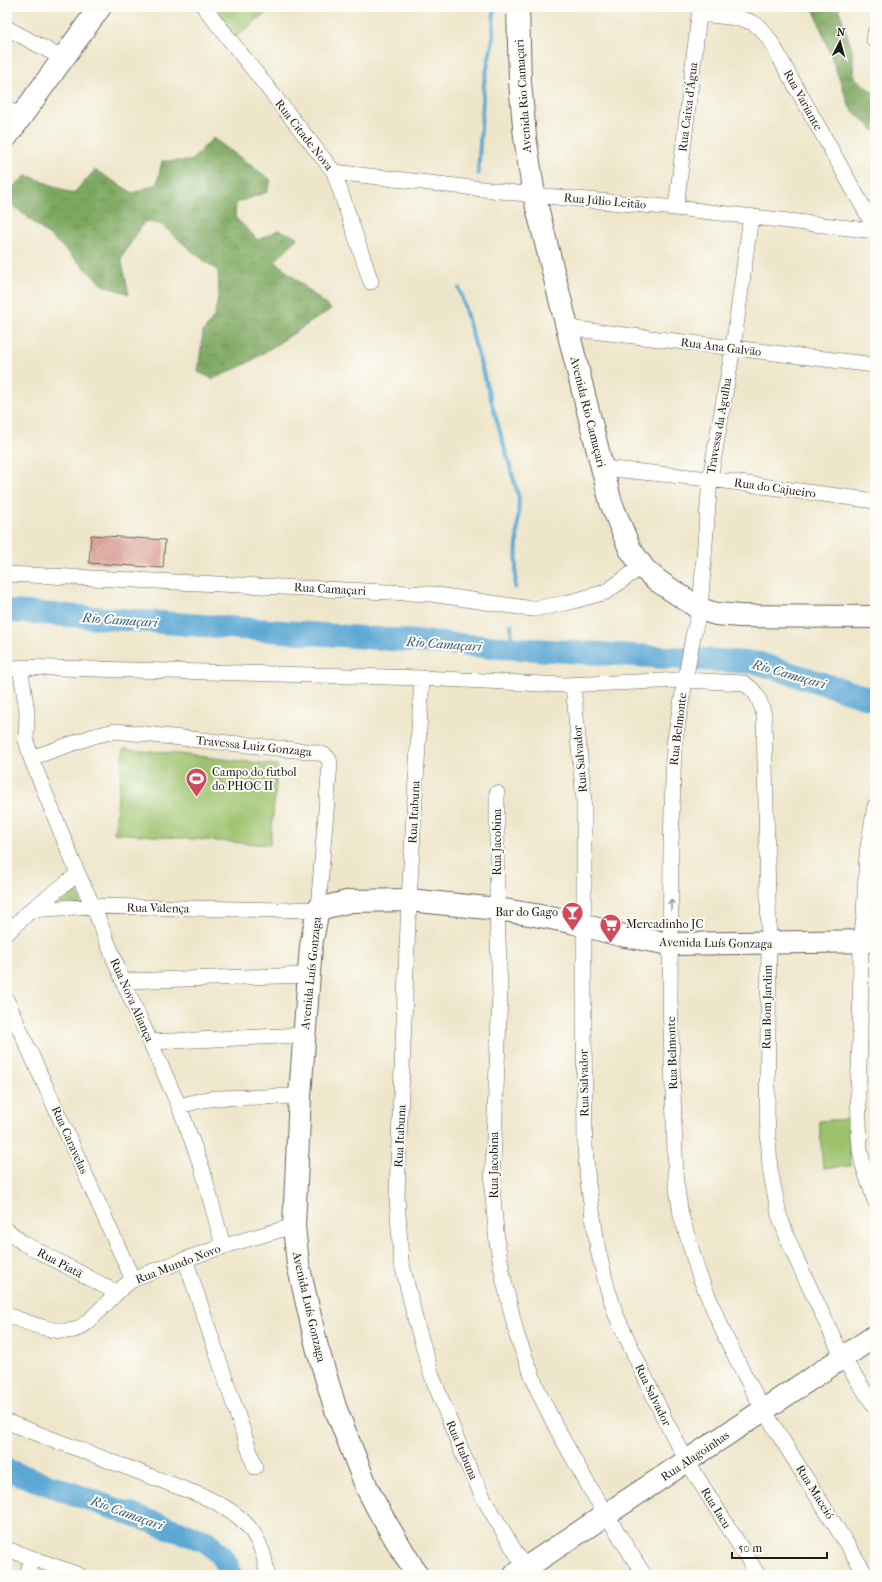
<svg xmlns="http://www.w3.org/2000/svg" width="882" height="1582" viewBox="0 0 882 1582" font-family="'IM FELL French Canon',serif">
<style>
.green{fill:#9cc26d;stroke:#5c6f44}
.forest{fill:url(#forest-crowns);stroke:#4c623e}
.park{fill:url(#park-tufts);stroke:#5c6f44}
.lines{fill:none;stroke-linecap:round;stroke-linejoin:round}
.stream{stroke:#5ca8d4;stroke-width:4}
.river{stroke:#5ca8d4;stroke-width:23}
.building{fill:url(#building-hatch)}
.street-casing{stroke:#666359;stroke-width:16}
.secondary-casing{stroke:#666359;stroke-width:24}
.street{stroke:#fff;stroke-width:15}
.secondary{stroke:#fff;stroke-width:22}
.oneway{stroke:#999}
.labels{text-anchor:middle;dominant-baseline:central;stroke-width:4;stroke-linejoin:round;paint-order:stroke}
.street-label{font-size:12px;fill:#1c1c1c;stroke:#fdfcf7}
.poi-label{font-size:12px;fill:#1c1c1c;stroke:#fdfcf7;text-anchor:start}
.water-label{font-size:13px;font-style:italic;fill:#395b6f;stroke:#fdfcf7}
</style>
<defs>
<pattern id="forest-crowns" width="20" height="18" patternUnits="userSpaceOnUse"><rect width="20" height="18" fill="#7da860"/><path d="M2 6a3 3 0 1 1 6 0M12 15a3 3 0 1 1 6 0" fill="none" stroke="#66884e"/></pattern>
<pattern id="park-tufts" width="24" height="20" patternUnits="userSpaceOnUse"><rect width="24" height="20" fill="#9cc26d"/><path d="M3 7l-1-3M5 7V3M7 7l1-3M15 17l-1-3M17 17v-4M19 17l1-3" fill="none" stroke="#86a65e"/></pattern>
<pattern id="building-hatch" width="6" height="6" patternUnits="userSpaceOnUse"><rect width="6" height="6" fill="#dda299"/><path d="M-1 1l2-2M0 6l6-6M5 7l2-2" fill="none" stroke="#bd8b83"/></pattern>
</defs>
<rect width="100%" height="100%" fill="#fdfcf7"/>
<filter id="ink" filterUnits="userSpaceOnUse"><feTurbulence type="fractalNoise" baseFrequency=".025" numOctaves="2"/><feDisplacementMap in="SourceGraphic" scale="8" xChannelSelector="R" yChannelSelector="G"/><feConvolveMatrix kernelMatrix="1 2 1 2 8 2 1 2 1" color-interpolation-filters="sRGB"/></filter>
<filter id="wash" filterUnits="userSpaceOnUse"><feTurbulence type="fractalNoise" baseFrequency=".012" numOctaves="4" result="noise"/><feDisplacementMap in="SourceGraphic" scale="16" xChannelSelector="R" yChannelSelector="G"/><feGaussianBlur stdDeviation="0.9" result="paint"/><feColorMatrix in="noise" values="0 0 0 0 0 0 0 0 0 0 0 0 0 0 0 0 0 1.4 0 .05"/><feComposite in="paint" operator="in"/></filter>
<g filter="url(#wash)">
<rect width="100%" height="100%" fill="#eee6ca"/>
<path class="green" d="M124,748l154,17 -8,80 -156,-12z
M847,1119l4,47 -28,2 -4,-47z"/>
<path class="forest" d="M813,7h25l14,42 2,28 21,17v37l-25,-23z
M213,138l58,42 -4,12 -31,11 -1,14 23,23 20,-10 20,7 -23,24 56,48 -83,54 -35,16 -15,-7 5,-40 11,-15 5,-24 -1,-22 -25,-19 -31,-27 -17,-4 -24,37 8,36 -26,-9 -45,-42 -51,-43v-8l20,-17 46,19 22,-24 38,23 24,-9 5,-23h29z"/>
<path class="park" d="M212,7h61l-38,31z
M74,884l7,19 -35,1z"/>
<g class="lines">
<path class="stream" d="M478,174l6,-91 9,-44 1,-32
M459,288l60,210 -4,90
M511,625l1,23"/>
<path class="river" d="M7,611l485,36 266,16 117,37
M7,1470l201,72c8,9 21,20 23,33"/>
</g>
<g id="blocks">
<path class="building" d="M91,535l74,5 -2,28 -74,-5z"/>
</g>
</g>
<g filter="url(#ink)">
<use href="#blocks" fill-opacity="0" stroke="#666359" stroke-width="1"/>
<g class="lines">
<defs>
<path id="street" d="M204,7l130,165 37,110
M699,14c16,2 43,2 56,10 14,9 26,37 34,51 29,50 57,102 86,153
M7,28l55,30
M874,40l1,-7
M7,109l15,7
M334,172l200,23 142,13 199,23
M676,208l24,-201
M751,216l-18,132 -23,131 -10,130 -7,27 -19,108 -3,101 -1,154 6,183 5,33 18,60 27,63 18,36 19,35 103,166
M567,328l308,37
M603,468l107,11 165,22
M7,574l424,20 102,15 33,-6 40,-11 36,-26
M20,667l7,44 -1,29 5,18 47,116 15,32 30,75 56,125 23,62 21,78
M7,670l13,-3 402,11 142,7 121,-5 58,3c14,7 17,18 21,32l5,229 -2,170 3,55 9,46 14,37 50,106 32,49
M422,678l-13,222 -11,265 -1,33 4,62 15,62 16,54 32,81 20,42 45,76
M573,685l11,115v219l1,127 3,37 10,67 9,37 9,28 48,103 23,43 71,114
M497,793v116l3,85 -8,192 5,56 7,39 13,55 22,57 18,36 34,61 53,85
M875,806l-8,47 -3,63 -3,26 -1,97 -2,54 2,56 3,16 12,36
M31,910l47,-36
M7,933l24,-23 14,-1 48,-3 187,4 38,-1 12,-146c-2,-9 -8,-9 -16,-11l-199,-21 -21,5 -63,22
M123,981l186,-6
M7,1001l126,279
M150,1042l153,-7
M179,1106l24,-6 14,-2 83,-2
M7,1230l16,13 93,49
M185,1259l70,208
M7,1315c17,6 49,20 67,15 17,-4 40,-40 60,-51 9,-5 20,-8 31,-12 42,-17 86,-29 129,-41
M7,1422l198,75c26,12 47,25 57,54 3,7 4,16 5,24
M7,1549l72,26
M27,1575l5,-17"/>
<path id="secondary" d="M518,7l2,75 5,55 9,58 77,308 19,46 15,21 13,11 42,28 16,5 24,2 135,1
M7,136l93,-129
M417,1575l-37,-62 -13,-25 -32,-81 -18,-60 -19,-83 -4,-38 6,-130 11,-150 7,-37 33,-8 58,-1 88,9 38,6 36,7 49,13 50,9 205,-3
M515,1575l360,-239"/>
</defs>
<use href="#street" class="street-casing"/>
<use href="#secondary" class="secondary-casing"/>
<use href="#street" class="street"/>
<use href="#secondary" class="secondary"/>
</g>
<defs><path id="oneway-shaft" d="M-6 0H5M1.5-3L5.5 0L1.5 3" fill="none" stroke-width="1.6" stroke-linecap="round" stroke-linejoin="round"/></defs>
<use class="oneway" href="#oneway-shaft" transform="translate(671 905) rotate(-90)"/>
</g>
<defs>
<symbol id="stadium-pin" viewBox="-11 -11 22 30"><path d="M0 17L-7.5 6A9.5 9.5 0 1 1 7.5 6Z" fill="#d1495b" stroke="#fdfcf7"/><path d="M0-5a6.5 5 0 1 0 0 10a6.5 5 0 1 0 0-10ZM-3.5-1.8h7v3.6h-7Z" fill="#fff"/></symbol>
<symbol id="bar-pin" viewBox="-11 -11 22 30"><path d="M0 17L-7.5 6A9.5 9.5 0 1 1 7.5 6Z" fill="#d1495b" stroke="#fdfcf7"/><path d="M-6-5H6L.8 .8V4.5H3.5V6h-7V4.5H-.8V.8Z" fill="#fff"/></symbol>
<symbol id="supermarket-pin" viewBox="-11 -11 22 30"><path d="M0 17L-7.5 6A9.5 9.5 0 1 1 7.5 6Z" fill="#d1495b" stroke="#fdfcf7"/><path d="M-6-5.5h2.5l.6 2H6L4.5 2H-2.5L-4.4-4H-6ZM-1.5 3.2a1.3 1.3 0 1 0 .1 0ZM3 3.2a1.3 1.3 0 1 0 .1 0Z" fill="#fff"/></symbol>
</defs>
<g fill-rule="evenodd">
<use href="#stadium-pin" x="184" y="766" width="25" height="34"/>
<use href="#bar-pin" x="560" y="900" width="25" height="34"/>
<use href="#supermarket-pin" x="598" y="912" width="25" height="34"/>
</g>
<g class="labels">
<g class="street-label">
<text transform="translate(523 96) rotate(-94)">Avenida Rio Camaçari</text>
<text transform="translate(803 100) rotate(61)">Rua Variante</text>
<text transform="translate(688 107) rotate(-83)">Rua Caixa d'Água</text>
<text transform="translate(304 135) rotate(52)">Rua Citade Nova</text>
<text transform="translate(605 201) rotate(5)">Rua Júlio Leitão</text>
<text transform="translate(721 347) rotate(7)">Rua Ana Galvão</text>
<text transform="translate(588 412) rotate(76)">Avenida Rio Camaçari</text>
<text transform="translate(719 426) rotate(-80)">Travessa da Agulha</text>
<text transform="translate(775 488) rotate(8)">Rua do Cajueiro</text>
<text transform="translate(330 589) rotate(3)">Rua Camaçari</text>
<text transform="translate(678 729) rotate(-83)">Rua Belmonte</text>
<text transform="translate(254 746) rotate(6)">Travessa Luiz Gonzaga</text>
<text transform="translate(580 759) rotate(-95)">Rua Salvador</text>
<text transform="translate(414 812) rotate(-87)">Rua Itabuna</text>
<text transform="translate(497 842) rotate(-90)">Rua Jacobina</text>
<text transform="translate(158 908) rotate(1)">Rua Valença</text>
<text transform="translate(716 943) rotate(1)">Avenida Luís Gonzaga</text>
<text transform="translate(311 973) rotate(-84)">Avenida Luís Gonzaga</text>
<text transform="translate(132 1000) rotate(66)">Rua Nova Aliança</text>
<text transform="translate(767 1007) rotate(-89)">Rua Bom Jardim</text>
<text transform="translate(672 1053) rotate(-92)">Rua Belmonte</text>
<text transform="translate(584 1083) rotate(-91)">Rua Salvador</text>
<text transform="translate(400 1136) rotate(-87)">Rua Itabuna</text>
<text transform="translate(70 1140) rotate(66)">Rua Caravelas</text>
<text transform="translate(494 1165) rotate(-90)">Rua Jacobina</text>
<text transform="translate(60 1263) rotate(28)">Rua Piatã</text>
<text transform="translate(178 1264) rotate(-21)">Rua Mundo Novo</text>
<text transform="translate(309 1307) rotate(77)">Avenida Luís Gonzaga</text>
<text transform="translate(653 1395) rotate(64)">Rua Salvador</text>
<text transform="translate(462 1450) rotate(67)">Rua Itabuna</text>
<text transform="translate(695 1456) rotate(-34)">Rua Alagoinhas</text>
<text transform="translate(815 1492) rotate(58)">Rua Maceió</text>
<text transform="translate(716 1508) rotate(58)">Rua Iacu</text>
</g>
<g class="poi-label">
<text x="212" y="772">Campo do futbol<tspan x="212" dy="14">do PHOC II</tspan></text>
<text x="558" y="912" text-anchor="end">Bar do Gago</text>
<text x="626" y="924">Mercadinho JC</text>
</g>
<g class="water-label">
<text transform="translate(120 620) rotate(4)">Rio Camaçari</text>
<text transform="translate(444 644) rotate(4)">Rio Camaçari</text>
<text transform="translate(789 674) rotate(16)">Rio Camaçari</text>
<text transform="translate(127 1513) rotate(20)">Rio Camaçari</text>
</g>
</g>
<rect width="882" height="1582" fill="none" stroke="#fdfcf7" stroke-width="24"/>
<g transform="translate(840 42) rotate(6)" stroke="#fdfcf7" stroke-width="3" paint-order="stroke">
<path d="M0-3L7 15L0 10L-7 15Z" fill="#1c1c1c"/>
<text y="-6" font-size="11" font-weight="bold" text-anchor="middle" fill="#1c1c1c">N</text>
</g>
<path d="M732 1552v6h95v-6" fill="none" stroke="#1c1c1c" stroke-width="2"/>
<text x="738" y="1552" font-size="12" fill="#1c1c1c" stroke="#fdfcf7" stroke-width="3" paint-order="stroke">50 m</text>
</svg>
